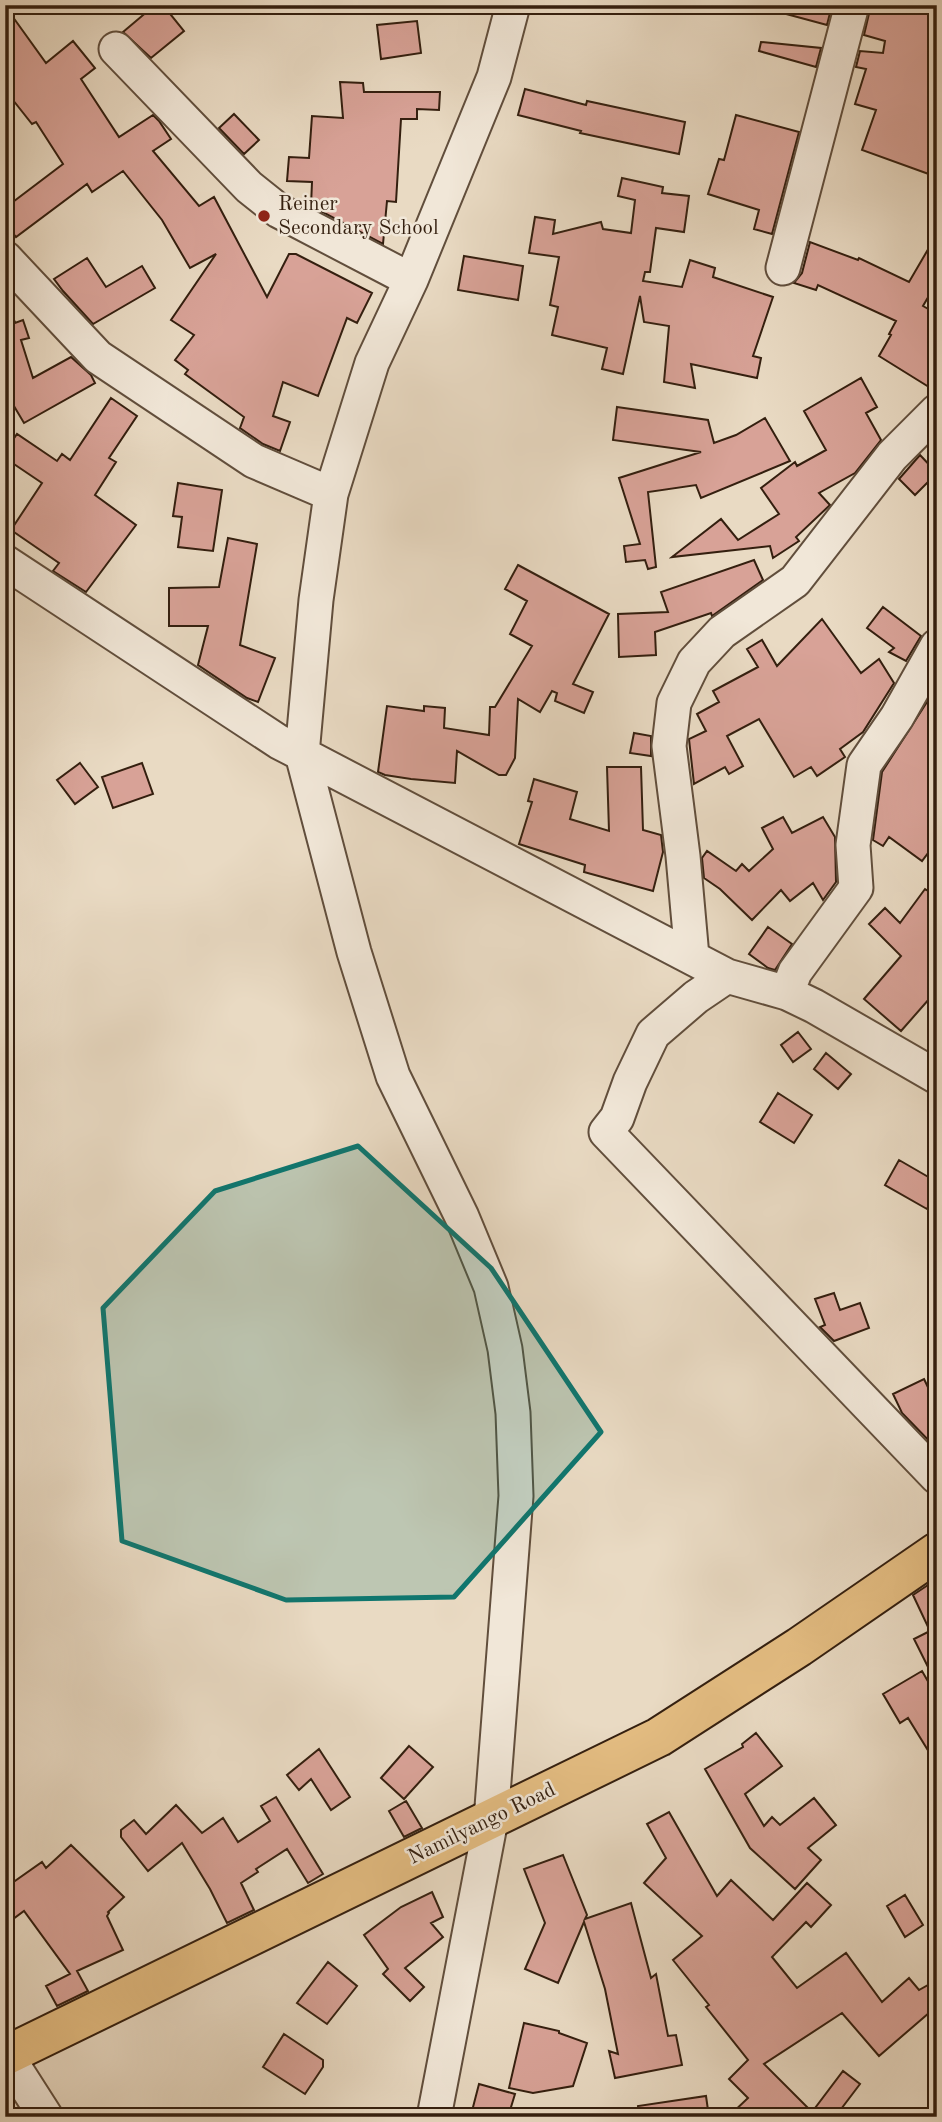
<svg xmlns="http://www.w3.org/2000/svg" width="942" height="2122" viewBox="0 0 942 2122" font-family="'Old Standard TT',serif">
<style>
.building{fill:#d8a297;stroke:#341f0f;stroke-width:2}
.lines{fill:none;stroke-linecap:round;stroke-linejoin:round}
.minor-casing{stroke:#614e3c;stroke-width:37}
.major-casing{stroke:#341f0f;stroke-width:42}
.minor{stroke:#f1e7d8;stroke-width:33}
.major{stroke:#e4bd82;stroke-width:38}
.marked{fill:#0f766e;fill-opacity:0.2;stroke:#0f766e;stroke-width:5;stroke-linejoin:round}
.poi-dot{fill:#8f2418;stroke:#f1e7d8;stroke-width:2.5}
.labels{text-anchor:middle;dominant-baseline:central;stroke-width:5;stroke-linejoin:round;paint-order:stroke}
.poi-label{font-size:21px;fill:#341f0f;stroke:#f1e7d8;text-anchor:start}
.street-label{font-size:21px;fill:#341f0f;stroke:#f1e7d8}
</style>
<rect width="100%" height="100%" fill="#e9dac3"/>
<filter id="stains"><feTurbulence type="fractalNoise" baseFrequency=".00286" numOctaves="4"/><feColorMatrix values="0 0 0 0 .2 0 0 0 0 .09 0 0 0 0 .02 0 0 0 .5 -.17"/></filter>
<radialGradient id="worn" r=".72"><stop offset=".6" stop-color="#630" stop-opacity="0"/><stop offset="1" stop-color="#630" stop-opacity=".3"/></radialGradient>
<path class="building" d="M155,5h8l21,26 -33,27 -28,-26z
M776,5h56l-5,20 -52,-14z
M871,5h47l19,5v167l-75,-27 14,-40 -21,-6 11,-35 -10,-2 4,-16 23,2 2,-12 -21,-6z
M5,6l41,57 27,-22 22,27 -14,11 38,58 34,-22 6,6 12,18 -18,12 46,55 15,-9 53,100 22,-43h7l76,39 -15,30 -10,-5 -29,78 -35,-14 -10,34 17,6 -10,29 -17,-7 -23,-16 4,-11 -59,-43 3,-4 -13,-10 19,-25 -23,-15 45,-66 -26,14 -28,-48 -39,-49 -31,21 -5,-8 -71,53 -11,-14v-15l58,-44 -27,-42 -4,2 -27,-34z
M417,21l4,32 -40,6 -4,-34z
M761,42l60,6 -5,19 -57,-16z
M340,82l23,1 1,9h76l-1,18 -22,-1v10h-16l-5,83 -9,-1 -4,43 -72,-38 1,-24 -25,-1 2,-24 20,1 3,-42 31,2z
M525,89l61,16 1,-4 98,21 -6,32 -99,-21 1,-2 -63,-16z
M234,114l25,26 -15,14 -25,-26z
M736,115l63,17 -27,102 -18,-5 5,-19 -51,-16 11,-35 5,1z
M622,178l41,9 -1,6 27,3 -5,36 -28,-4 -6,44h-5l-2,9 39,6 8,-27 25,8 -2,9 60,20 -20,59 8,2 -4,20 -66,-14 4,24 -31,-6 5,-56 -25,-4 -4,-26 -17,78 -21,-5 5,-21 -55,-13 6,-28 -8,-2 9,-48 -30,-4 6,-36 20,3 -2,14 48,-12 2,7 28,4 4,-33 -17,-4z
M937,234v48l-14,24 14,8v78l-58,-36 12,-21 -2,-1 7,-13 -78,-36 -2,5 -22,-7 8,-10 8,-31 48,18 1,-2 50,24z
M464,256l59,10 -5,34 -60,-10z
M87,258l19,29 36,-21 13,22 -62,36 -30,-33 -9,-12z
M5,303h4l6,20 8,-3 6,18 -8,2 12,38 38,-21 20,18 4,8 -71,40 -19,-32z
M861,378l16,29 -11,6 15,27 -26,33 -36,20 11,12 -34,32 3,4 -26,17 -3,-12 -98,11 49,-38 17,21 41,-26 -18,-26 34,-26 2,4 29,-16 -22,-39z
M111,398l26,18 -28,42 7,4 -21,33 41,30 -50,67 -33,-21 6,-8 -48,-33 31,-47 -37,-25v-7l12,-17 40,27 5,-7 8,6z
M617,407l91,13 6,23 22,-8 29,-17 25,43 -89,37 -5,-13 -48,7 8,75 -8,2 -3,-9 -19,2 -2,-16 16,-2 -21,-66 82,-26 -88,-12z
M920,455l17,18 -22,22 -16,-16z
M178,483l44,7 -9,61 -35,-4 4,-30 -9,-1z
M228,538l29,6 -17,101 35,13 -17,44 -11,-4 -49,-33 10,-39h-39v-38l50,-1z
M754,560l9,20 -51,36 -1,-3 -56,19 1,23 -37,2 -1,-43 50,-2 -7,-20z
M518,565l91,49 -36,70 20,8 -9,21 -29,-12 2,-8 -5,-2 -12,21 -22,-13 -3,59 -9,17h-7l-42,-24 -2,32 -44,-4 -26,-4 -7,-3 9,-66 37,5v-5l21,2 -1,20 45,7 1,-28h5l37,-61 -22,-12 17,-33 -22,-12z
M883,607l38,29 -15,25 -17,-9 5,-4 -27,-20z
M822,619l39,54 18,-14 15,24 -31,49 -23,17 5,8 -28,19 -6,-9 -17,10 -35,-58 -32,17 16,30 -14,8 -4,-7 -31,17 -5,-45 17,-8 -9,-17 22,-12 -6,-11 45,-24 -11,-18 15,-9 15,26z
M937,696v145l-15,20 -33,-24 -6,9 -10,-6 9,-68 45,-70z
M634,733l17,3v20l-21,-3z
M80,763l18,24 -23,17 -18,-24z
M142,763l11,31 -40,14 -11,-31z
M607,767h34l2,63 18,5 2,17 -10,39 -69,-19 1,-7 -66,-21 13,-42 -4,-1 6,-22 43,13 -7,27 39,12z
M783,817l9,16 31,-16 12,20 1,45 -13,18 -10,-17 -23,18 -9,-11 -29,30 -32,-31 -16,-11 -2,-20 5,-7 29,20 6,-7 7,7 24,-22 -11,-21z
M925,889l12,8v93l-36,41 -37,-32 37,-43 -32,-32 16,-16 15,15z
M768,927l24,17 -17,26 -7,-2 -19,-14z
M798,1032l13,17 -18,13 -12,-17z
M826,1053l25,21 -13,15 -24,-20z
M778,1093l34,22 -18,28 -34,-21z
M899,1160l38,22v10l-10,17 -42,-24z
M834,1293l6,17 20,-7 9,25 -35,13 -14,-14 5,-2 -10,-26z
M924,1379l13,27v43l-35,-36 -9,-19z
M937,1579v106l-23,-46 16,-8 -17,-36z
M922,1671l15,26v68l-29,-47 -8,5 -17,-29z
M756,1733l26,33 -37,28 19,32 8,-9 8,8 34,-27 22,27 -28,23 13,12 -26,29 -45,-41 -45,-79 38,-22 -1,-3z
M409,1746l24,21 -29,32 -23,-21z
M319,1749l31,48 -19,13 -20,-31 -12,11 -12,-15z
M276,1797l47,77 -15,9 -21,-34 -31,20 2,3 -17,11 13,27 -27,13 -17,-34 -28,-46 -34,28 -27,-34v-7l13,-10 12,14 30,-29 26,28 21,-15 15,24 32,-21 -9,-15z
M406,1801l16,27 -18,9 -15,-26z
M669,1812l48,84 14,-16 42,40 34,-37 24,22 -20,22 -5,-5 -34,35 25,31 49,-35 36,49 27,-24 10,12 18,-10v26l-58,50 -37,-43 -78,51 48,48 31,-41 17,13 -25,33h-107l20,-19 -19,-19 19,-19 -42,-53 3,-2 -36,-45 29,-24 -58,-53 22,-25 -19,-34z
M71,1845l53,52 -16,15 1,1 -2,3 16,34 -46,21 11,20 -31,15 -11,-20 24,-12 -46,-63 -19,14v-37l37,-26 4,6z
M563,1855l24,60 -2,4 46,-16 20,75 5,-4 12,62 8,-1 6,30 -67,13 -6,-27 9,3 -13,-65 -21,-67 -26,61 -33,-14 20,-46 -21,-54z
M432,1892l11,25 -12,6 12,14 -38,31 19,19 -14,14 -27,-27 5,-5 -24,-34 37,-28z
M905,1895l18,30 -18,12 -18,-31z
M328,1962l29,24 -30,38 -30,-21z
M524,2023l35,8v2l28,10 -14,43 -40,7 -24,-5z
M284,2034l39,26v7l-18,27 -42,-27z
M479,2084l36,10 -7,23h-16l-20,-6z
M706,2096l3,21h-70l-1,-11z"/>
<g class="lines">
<defs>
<path id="minor" d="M116,49l133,138 30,24 132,69
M5,258l93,99 156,104 77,33
M783,268l69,-263
M5,562l274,180 448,234 60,17 27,13 123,71
M692,957l-9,-101 -14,-110 5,-43 20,-41 28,-30 73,-51 97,-125 45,-45
M727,976l-31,21 -43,37 -23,48 -13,36 -11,14 331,345
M787,993l8,-21 61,-84 -3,-43 11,-80 33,-48 40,-71
M7,2056l39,61
M434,2117l57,-297 25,-324 -3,-83 -8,-64 -14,-62 -29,-70 -69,-141 -39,-124 -52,-198 14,-154 15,-106 41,-131 39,-83 83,-203 19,-72"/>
<path id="major" d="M5,2056l654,-319 140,-90 138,-95"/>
</defs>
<use href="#minor" class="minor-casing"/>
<use href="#major" class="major-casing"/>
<use href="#minor" class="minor"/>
<use href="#major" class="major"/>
</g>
<path class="marked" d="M358,1146l133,122 110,164 -147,165 -168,3 -164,-59 -19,-233 112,-117z"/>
<circle class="poi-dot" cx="264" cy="216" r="7"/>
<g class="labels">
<g class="poi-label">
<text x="278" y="204">Reiner<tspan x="278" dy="24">Secondary School</tspan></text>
</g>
<g class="street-label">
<text transform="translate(482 1824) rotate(-26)">Namilyango Road</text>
</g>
</g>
<rect width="942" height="2122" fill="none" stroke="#e9dac3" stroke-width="28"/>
<rect x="7" y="7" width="928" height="2108" fill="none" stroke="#341f0f" stroke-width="3.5"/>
<rect x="14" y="14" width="914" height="2094" fill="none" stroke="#341f0f" stroke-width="2"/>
<rect width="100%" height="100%" filter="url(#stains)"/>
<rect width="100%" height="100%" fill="url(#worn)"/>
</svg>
